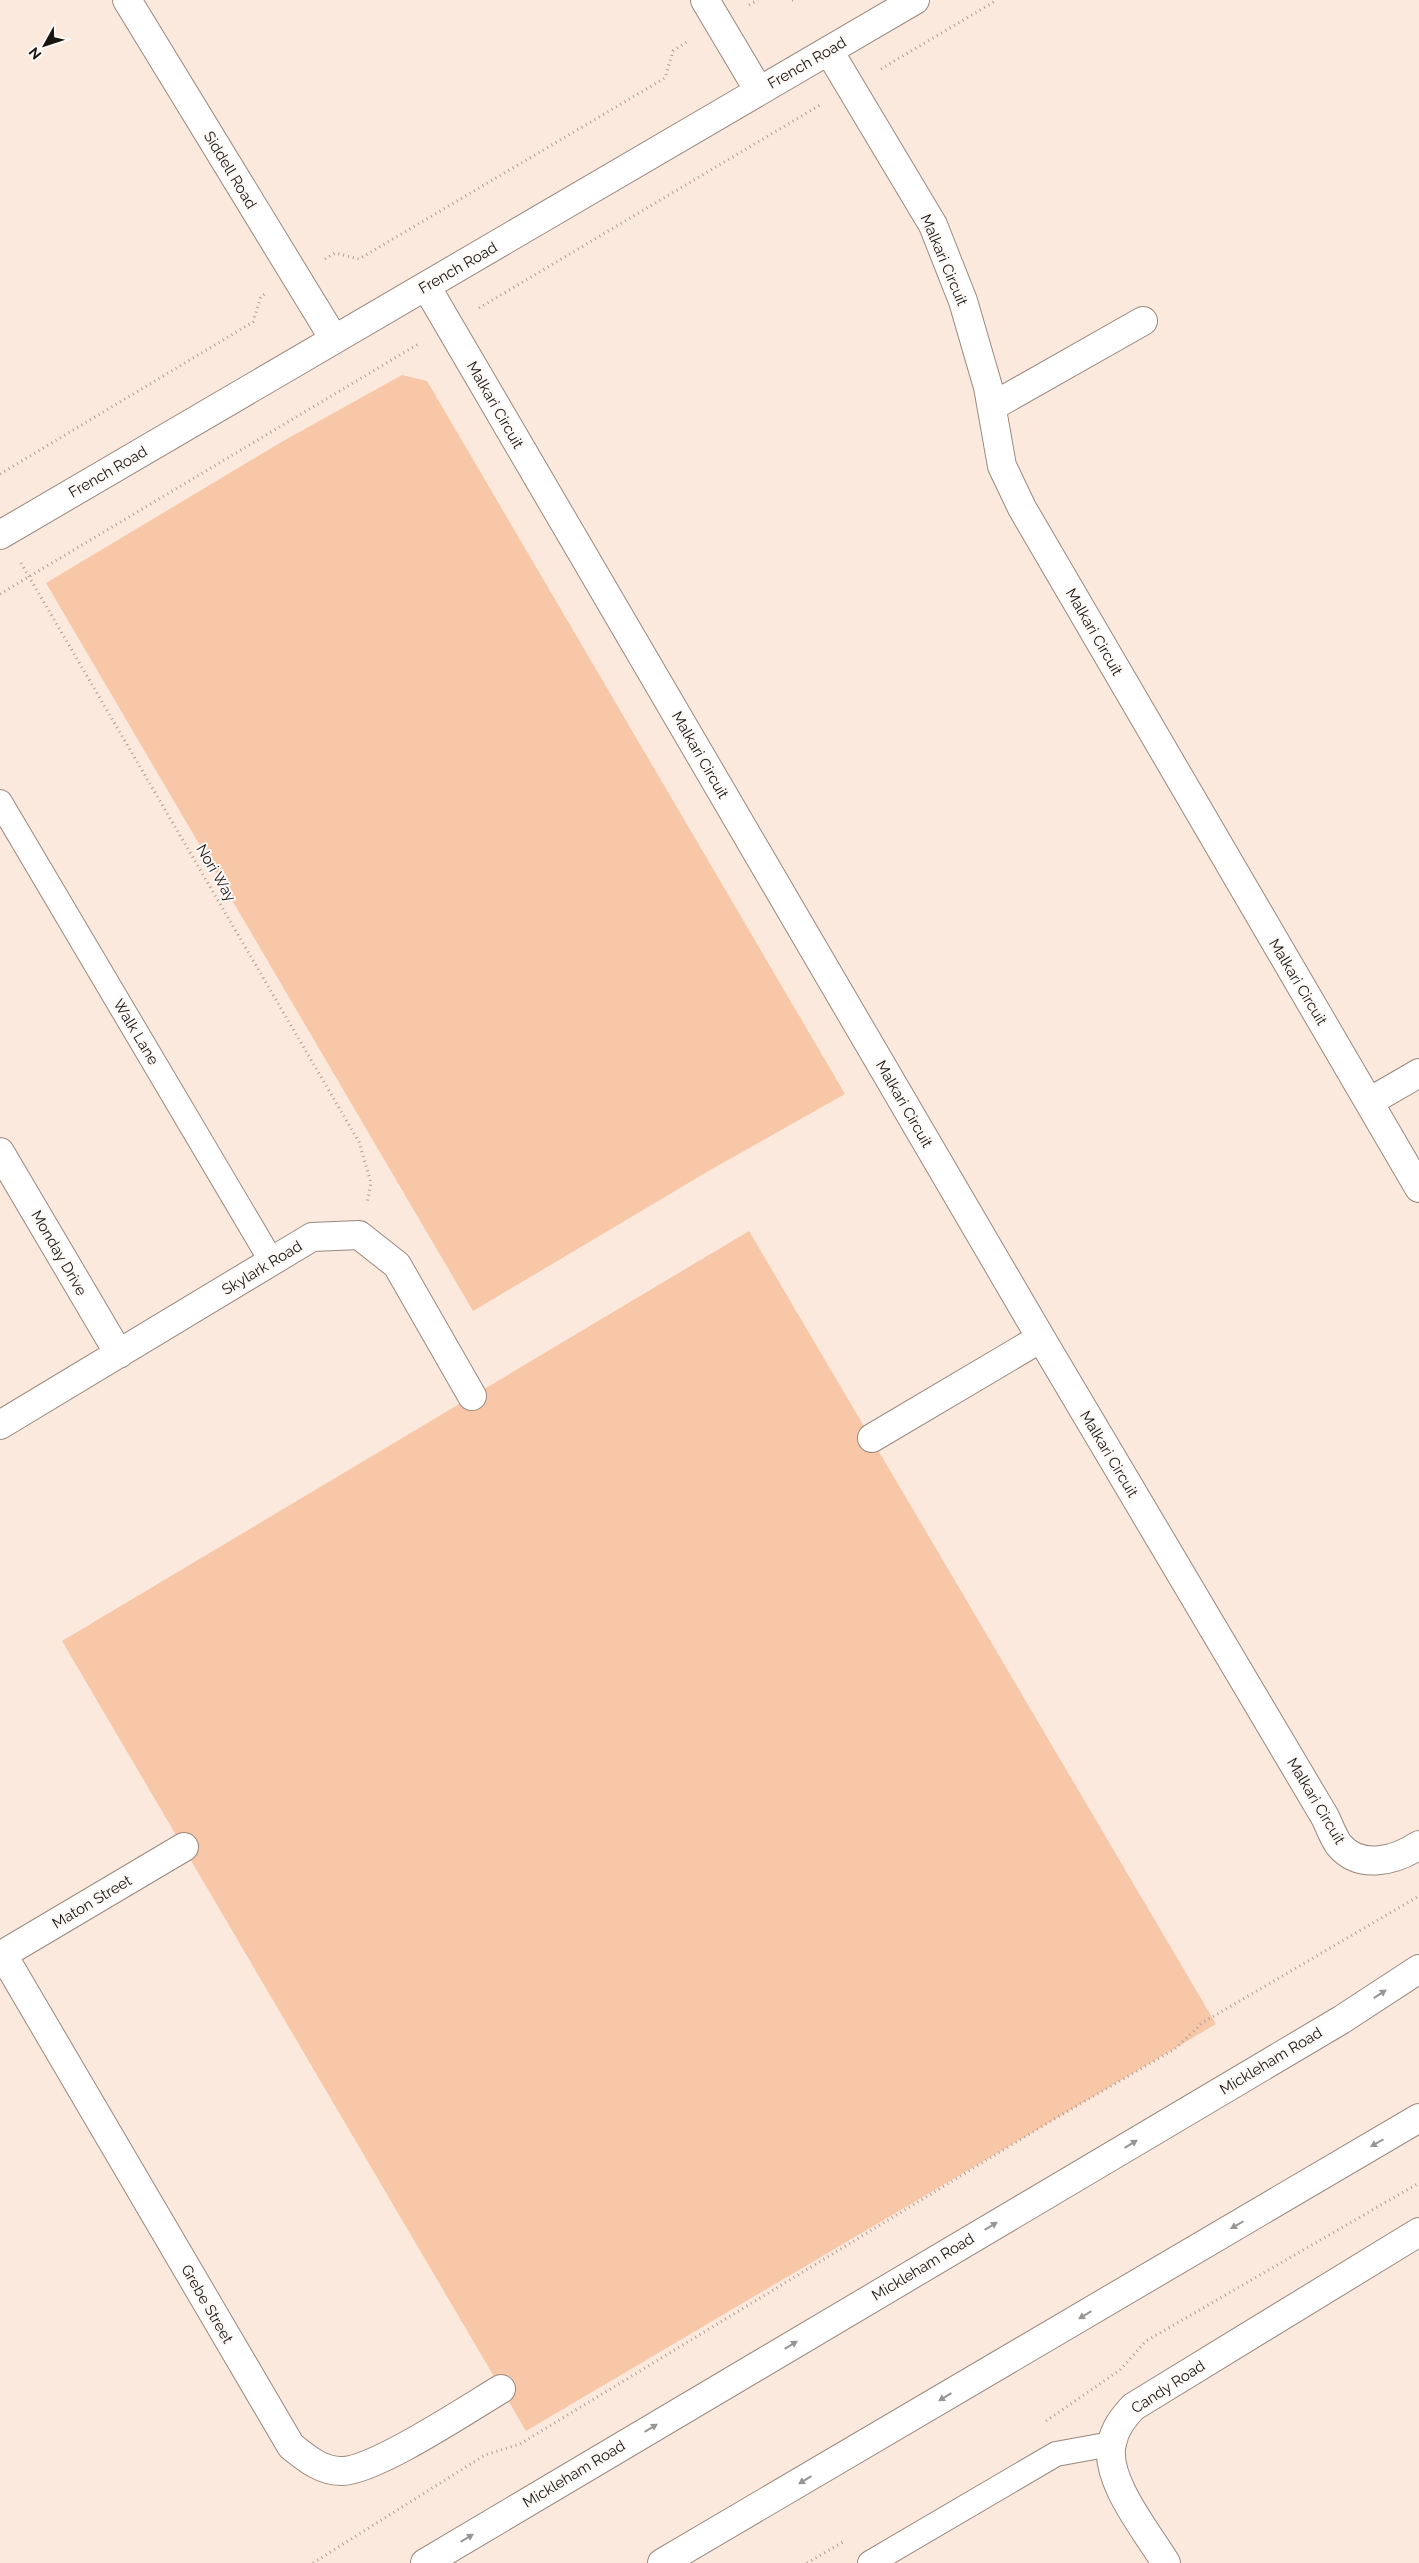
<svg xmlns="http://www.w3.org/2000/svg" width="1419" height="2563" viewBox="0 0 1419 2563" font-family="Raleway,sans-serif">
<style>
.green{fill:#f8c7a7}
.lines{fill:none;stroke-linecap:round;stroke-linejoin:round}
.service-casing{stroke:#99887d;stroke-width:26}
.minor-casing{stroke:#99887d;stroke-width:30}
.primary-casing{stroke:#99887d;stroke-width:30}
.path{stroke:#ad9e95;stroke-width:3;stroke-dasharray:1 4;stroke-linecap:butt}
.service{stroke:#fff;stroke-width:24}
.minor{stroke:#fff;stroke-width:28}
.primary{stroke:#fff;stroke-width:28}
.oneway{fill:#989593}
.labels{text-anchor:middle;dominant-baseline:central;stroke-width:4;stroke-linejoin:round;paint-order:stroke}
.street-label{font-size:15px;fill:#19130f;stroke:#fdf9f7}
</style>
<rect width="100%" height="100%" fill="#fce9dd"/>
<path class="green" d="M402,375l25,6 418,713 -133,75 -239,142 -427,-728 239,-143z
M749,1231l467,793 -690,407 -464,-790z"/>
<g class="lines">
<defs>
<path id="service" d="M0,802l272,460
M870,2563l186,-109 55,-10"/>
<path id="minor" d="M127,0l207,339
M705,0l54,91
M829,51l104,174 30,76 25,86 14,79 20,42 397,680
M426,286l615,1052 284,479c4,8 8,20 14,28 21,25 56,16 80,0
M993,406l150,-85
M0,535l915,-535
M1369,1102l50,-29
M0,1152l119,202
M0,1425l312,-188 47,-2 38,30 75,131
M872,1438l169,-100
M3,1955l288,491c15,12 30,25 50,25 32,1 128,-63 160,-82
M0,1956l184,-109
M1166,2563c-18,-30 -63,-84 -54,-120 3,-15 11,-25 21,-36l286,-175"/>
<path id="primary" d="M425,2563l916,-543 78,-51
M662,2563l757,-445"/>
</defs>
<use href="#service" class="service-casing"/>
<use href="#minor" class="minor-casing"/>
<use href="#primary" class="primary-casing"/>
<path class="path" d="M792,0h5
M749,5l9,-5
M881,69l116,-69
M325,259l10,-6 24,6 306,-181 8,-27 15,-10
M479,308l341,-203
M0,474l253,-152 8,-26 4,-2
M21,563l338,579 12,41 -4,20
M0,594l420,-251
M1046,2421l74,-51 26,-29 273,-158
M313,2563l172,-108 35,-11 531,-323 124,-72 27,-26 217,-127
M807,2563l36,-21"/>
<use href="#service" class="service"/>
<use href="#minor" class="minor"/>
<use href="#primary" class="primary"/>
</g>
<defs><path id="oneway-solid" d="M-6-.8H1V-3.2L6.5 0L1 3.2V.8H-6Z" transform="scale(1.25)"/></defs>
<g class="oneway">
<use href="#oneway-solid" transform="translate(1380 1994) rotate(-33)"/>
<use href="#oneway-solid" transform="translate(1377 2143) rotate(150)"/>
<use href="#oneway-solid" transform="translate(1131 2144) rotate(-31)"/>
<use href="#oneway-solid" transform="translate(1237 2225) rotate(150)"/>
<use href="#oneway-solid" transform="translate(991 2226) rotate(-31)"/>
<use href="#oneway-solid" transform="translate(1085 2315) rotate(149)"/>
<use href="#oneway-solid" transform="translate(791 2345) rotate(-31)"/>
<use href="#oneway-solid" transform="translate(945 2397) rotate(149)"/>
<use href="#oneway-solid" transform="translate(651 2428) rotate(-31)"/>
<use href="#oneway-solid" transform="translate(805 2480) rotate(149)"/>
<use href="#oneway-solid" transform="translate(467 2538) rotate(-31)"/>
</g>
<g class="labels">
<g class="street-label">
<text transform="translate(807 63) rotate(-30)">French Road</text>
<text transform="translate(230 170) rotate(59)">Siddell Road</text>
<text transform="translate(944 260) rotate(67)">Malkari Circuit</text>
<text transform="translate(458 268) rotate(-30)">French Road</text>
<text transform="translate(495 405) rotate(60)">Malkari Circuit</text>
<text transform="translate(108 472) rotate(-30)">French Road</text>
<text transform="translate(1094 632) rotate(60)">Malkari Circuit</text>
<text transform="translate(700 755) rotate(60)">Malkari Circuit</text>
<text transform="translate(216 873) rotate(60)">Nori Way</text>
<text transform="translate(1298 982) rotate(59)">Malkari Circuit</text>
<text transform="translate(136 1032) rotate(59)">Walk Lane</text>
<text transform="translate(904 1104) rotate(60)">Malkari Circuit</text>
<text transform="translate(59 1253) rotate(60)">Monday Drive</text>
<text transform="translate(262 1268) rotate(-31)">Skylark Road</text>
<text transform="translate(1109 1454) rotate(59)">Malkari Circuit</text>
<text transform="translate(1316 1801) rotate(59)">Malkari Circuit</text>
<text transform="translate(92 1902) rotate(-31)">Maton Street</text>
<text transform="translate(1271 2061) rotate(-31)">Mickleham Road</text>
<text transform="translate(923 2267) rotate(-31)">Mickleham Road</text>
<text transform="translate(207 2304) rotate(60)">Grebe Street</text>
<text transform="translate(1168 2387) rotate(-33)">Candy Road</text>
<text transform="translate(574 2474) rotate(-31)">Mickleham Road</text>
</g>
</g>
<g transform="translate(45 45) rotate(230)" stroke="#fdf9f7" stroke-width="4" paint-order="stroke">
<path d="M0-4L9 19L0 12L-9 19Z" fill="#19130f"/>
<text y="-8" font-size="14" font-weight="bold" text-anchor="middle" fill="#19130f">N</text>
</g>
</svg>
